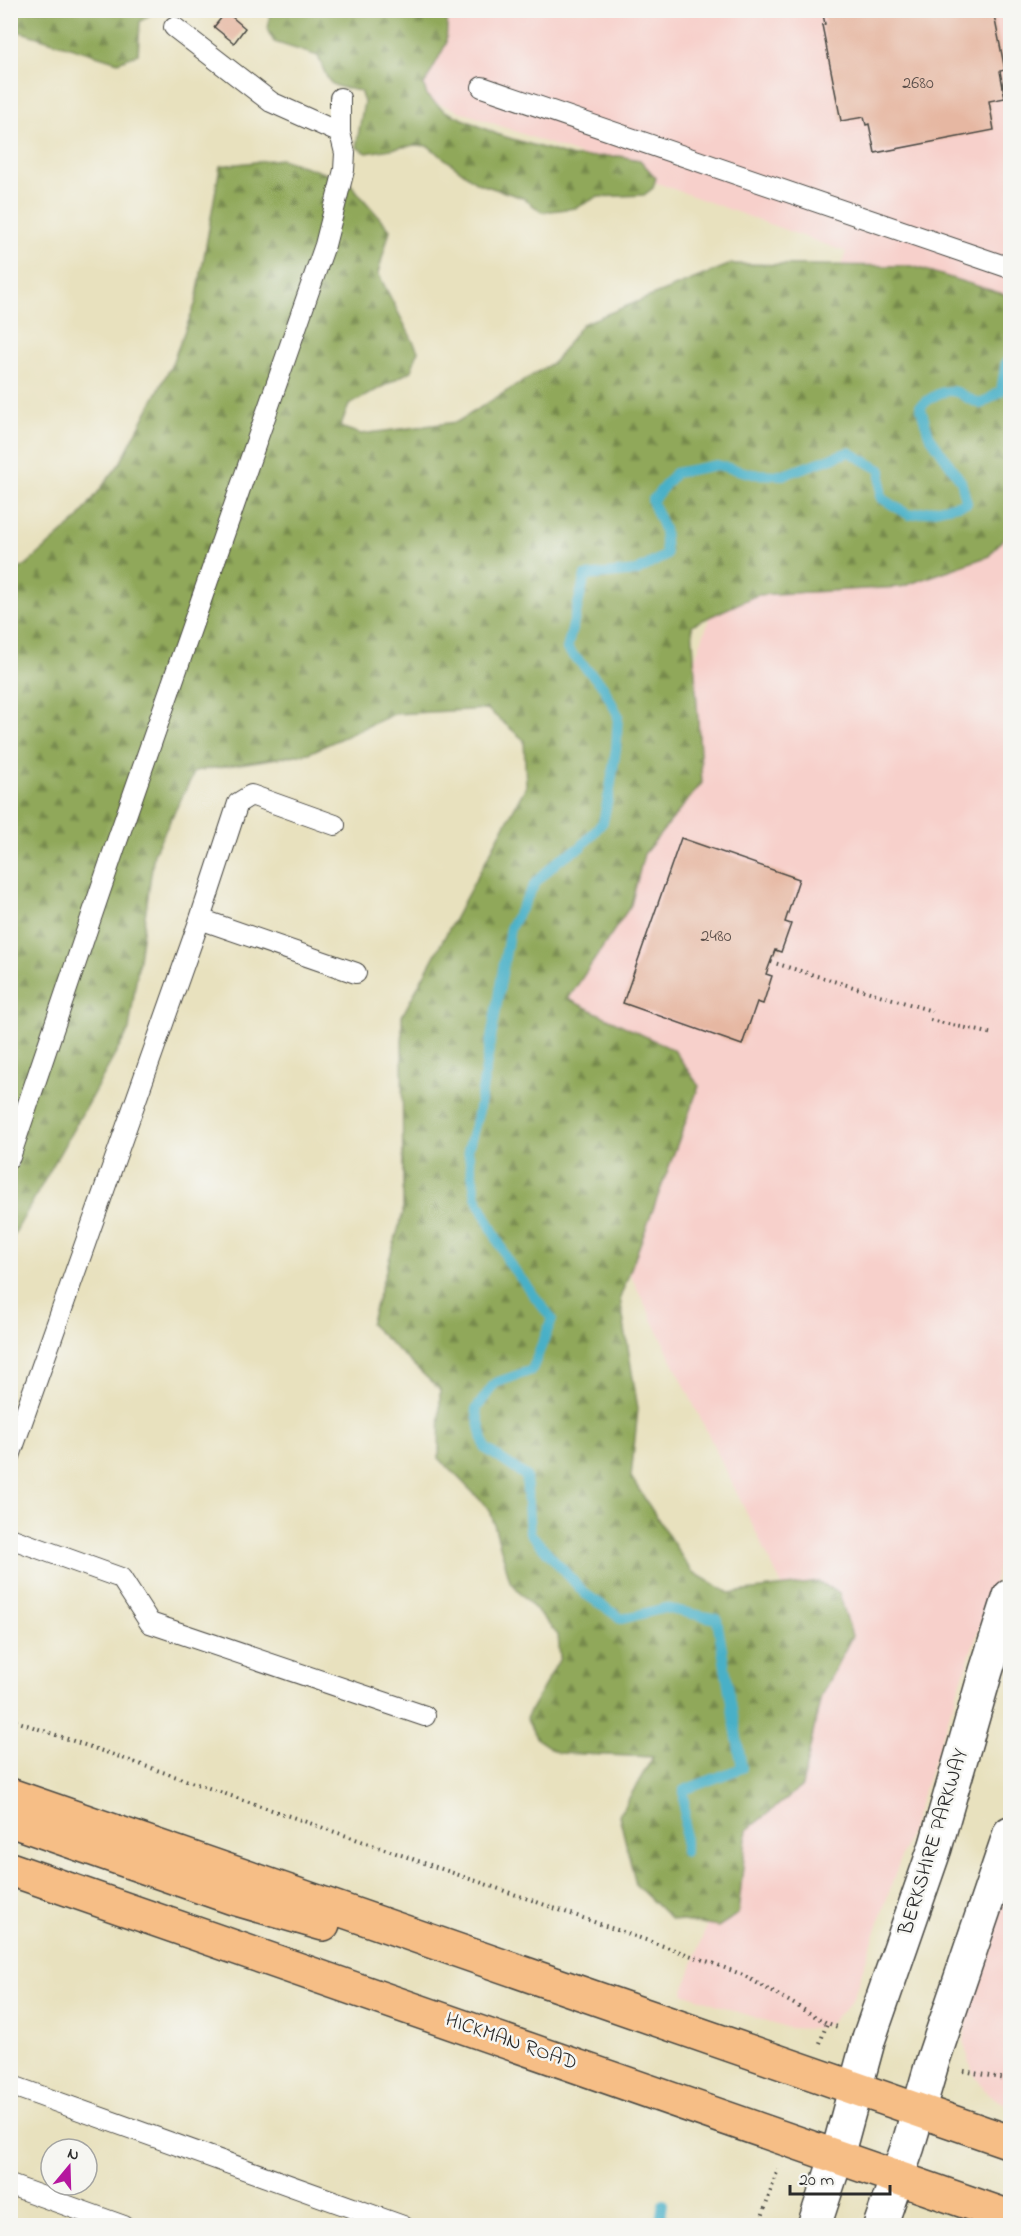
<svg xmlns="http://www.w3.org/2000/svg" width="1021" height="2236" viewBox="0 0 1021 2236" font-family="'Indie Flower',sans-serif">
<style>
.built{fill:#f7d0cb}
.forest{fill:url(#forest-firs);stroke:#5e6a42;stroke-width:1.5}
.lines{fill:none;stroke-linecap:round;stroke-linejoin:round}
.stream{stroke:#48b0c7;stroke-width:10}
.building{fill:#e6b7a2}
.service-casing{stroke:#474641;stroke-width:22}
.minor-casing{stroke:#474641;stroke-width:36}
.trunk-casing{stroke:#474641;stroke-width:36}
.path{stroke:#474641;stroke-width:4;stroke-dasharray:1.5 4.5;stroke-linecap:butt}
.service{stroke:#fff;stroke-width:20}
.minor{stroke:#fff;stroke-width:33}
.trunk{stroke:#f6be86;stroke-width:33}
.labels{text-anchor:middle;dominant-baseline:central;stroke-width:5;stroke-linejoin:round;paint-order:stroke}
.number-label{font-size:18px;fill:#5a4e49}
.street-label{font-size:21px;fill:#2b2b2b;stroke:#f6f6f2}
</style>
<defs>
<pattern id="forest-firs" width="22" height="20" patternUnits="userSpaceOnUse" patternTransform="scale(1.5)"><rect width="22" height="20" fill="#90a85a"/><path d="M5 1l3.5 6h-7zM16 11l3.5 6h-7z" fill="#76894b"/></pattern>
</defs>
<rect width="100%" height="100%" fill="#f6f6f2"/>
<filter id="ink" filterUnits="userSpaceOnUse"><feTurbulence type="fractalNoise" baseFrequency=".0167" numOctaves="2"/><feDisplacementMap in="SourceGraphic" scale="12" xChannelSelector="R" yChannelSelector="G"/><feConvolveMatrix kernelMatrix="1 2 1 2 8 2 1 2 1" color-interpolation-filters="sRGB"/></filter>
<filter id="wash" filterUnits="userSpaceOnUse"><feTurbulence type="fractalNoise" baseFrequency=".008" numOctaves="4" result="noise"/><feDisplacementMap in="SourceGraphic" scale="24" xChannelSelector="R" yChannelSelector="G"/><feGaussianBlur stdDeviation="1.35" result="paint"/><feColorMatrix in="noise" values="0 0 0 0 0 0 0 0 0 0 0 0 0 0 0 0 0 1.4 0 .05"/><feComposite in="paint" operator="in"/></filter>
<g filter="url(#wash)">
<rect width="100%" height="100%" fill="#e8e1be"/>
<path class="built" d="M412,11h598v1500l-15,69 -11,34 -131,384 -7,10 -18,16 -12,5 -27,-1 -12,-3 -94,-32 124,-356 -270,-554 309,-831 -458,-167z
M1010,1869v237l-13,-6 -13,-11 -11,-16 -9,-30 1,-15 15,-66z"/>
<path class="forest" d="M10,11l1,-1 144,1 -15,11 -2,32 -20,8 -107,-33z
M270,11h178l-2,33 -22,41 3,11 18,15 54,24 74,22 46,-1 21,4 16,18 -3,10 -9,7 -47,2 -21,11 -34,4 -19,-14 -46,-15 -49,-37 -13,-1 -48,8 -11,-6 8,-45 -4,-11c-33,-6 -29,-3 -42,-35l-44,-14 -6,-11z
M281,159l66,21 43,50 -12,43 40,78 -7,20 -62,34 -9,22 21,7 96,-12 97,-60 28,-38 149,-60 181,2 98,30v234l-21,26 -88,31 -144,8 -65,30 10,158 -58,71 -13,51 -63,94 106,51 25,36 -79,212 18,111 -7,68 60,94 38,22 90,-11 20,11 13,43 -31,60 -19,90 -55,44 -9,84 -20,13 -47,-8 -35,-34 -17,-70 34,-58 -95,-4 -21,-14 -11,-21 34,-60 -2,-23 -48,-54 -20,-71 -51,-52 1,-68 -70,-66 33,-111 -1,-197 124,-230 -2,-46 -37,-31 -93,5 -85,39 -114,18 -41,82 -25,177 -118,210v-666l15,-9 51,-45 43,-57 51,-97 25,-64 24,-136z"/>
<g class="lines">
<path class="stream" d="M685,1852l-1,-62 58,-22 -25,-149 -52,-11 -43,11 -38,-26 -54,-60 -4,-57 -41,-28 -9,-39 19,-26 37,-13 20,-51 -43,-56 -33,-66 -8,-47 10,-36 32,-186 26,-46 24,-23 21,-12 22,-25 7,-33 6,-40 2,-34 -15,-29 -36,-37 18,-73 52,-5 29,-16 -2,-26 -12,-28 23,-28 42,-8 36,9 30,1 66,-23 32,18v28l28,17 58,-12 -6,-22 -32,-46 -9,-29c11,-8 25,-20 39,-13 7,4 13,8 22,11l20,-13 5,-29
M659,2226l4,-22"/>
</g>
<g id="blocks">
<path class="building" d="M822,10h171l12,60 -5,1 5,27 -16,3 5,29 -119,23 -6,-29 -3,1 -2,-8 -23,4 -19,-96 3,-1z
M226,12l19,16 -11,15 -20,-16z
M681,838l118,41 -14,43 6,2 -10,28 -6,-2 -9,24 6,2 -9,28 -6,-2 -15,43 -119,-42z"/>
</g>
</g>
<g filter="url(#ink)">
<use href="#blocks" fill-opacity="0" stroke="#474641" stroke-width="1.5"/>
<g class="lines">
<defs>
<path id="service" d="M482,87l528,181
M340,98v35
M200,919l38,-116 13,-8 84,30
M10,1157l105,-310 210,-602 19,-75 1,-17 -5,-20 -69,-31 -97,-75
M10,1456l190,-537 156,54
M10,1538l111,40 29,45 275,93
M10,2085l393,141
M10,2185l114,41"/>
<path id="minor" d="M814,2226l23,-70 32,-118 66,-190 51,-177 24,-75
M880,2226l28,-80 25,-86 77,-227"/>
<path id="trunk" d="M10,1795l1000,347
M10,1820l223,78 90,26
M10,1869l1000,348"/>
</defs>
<use href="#service" class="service-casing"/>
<use href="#minor" class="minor-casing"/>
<use href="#trunk" class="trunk-casing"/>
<path class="path" d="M771,962l161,49
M930,1020l63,14
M10,1719l705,245 28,11 84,48 11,4
M820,2043l7,-20
M964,2071l46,9
M759,2226l19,-57"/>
<use href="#service" class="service"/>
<use href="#minor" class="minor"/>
<use href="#trunk" class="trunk"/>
</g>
</g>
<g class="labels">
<g class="number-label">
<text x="918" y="84">2680</text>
<text x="716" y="937">2480</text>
</g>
<g class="street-label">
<text transform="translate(934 1842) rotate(-73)">BERKSHIRE PARKWAY</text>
<text transform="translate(511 2042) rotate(19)">HICKMAN ROAD</text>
</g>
</g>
<rect width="1021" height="2236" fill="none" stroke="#f6f6f2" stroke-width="36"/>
<g transform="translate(69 2167) rotate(19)"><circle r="28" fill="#f6f6f2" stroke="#a5a5a2" stroke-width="1.5"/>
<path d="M0-4.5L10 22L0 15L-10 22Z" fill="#b5179e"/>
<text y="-9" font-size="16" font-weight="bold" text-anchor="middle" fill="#2b2b2b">N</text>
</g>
<path d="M790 2185v9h100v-9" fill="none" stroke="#2b2b2b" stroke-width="3"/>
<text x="799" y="2185" font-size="18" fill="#2b2b2b" stroke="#f6f6f2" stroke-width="4.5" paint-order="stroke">20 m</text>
</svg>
